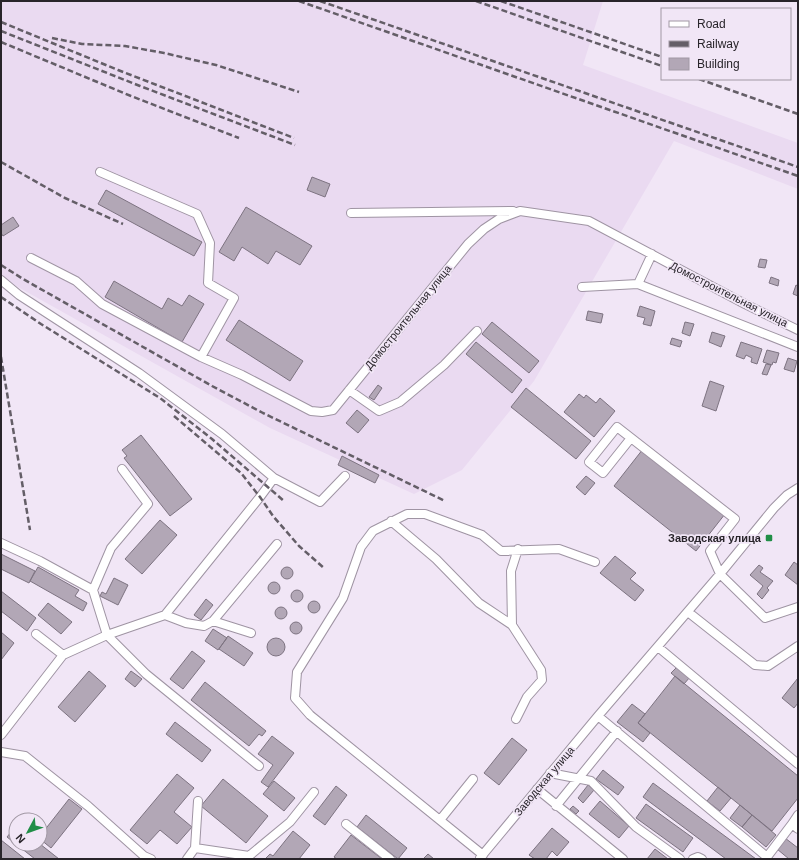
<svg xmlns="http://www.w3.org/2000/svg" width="799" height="860" viewBox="0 0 799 860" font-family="Helvetica,sans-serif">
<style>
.built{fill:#eadaf1}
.building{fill:#b2a7b6;stroke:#7d7381}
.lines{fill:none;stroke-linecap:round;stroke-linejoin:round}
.minor-casing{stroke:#9f94a3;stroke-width:10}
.minor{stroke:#fff;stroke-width:8}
.rail{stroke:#645e67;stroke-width:2.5;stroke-dasharray:6 3;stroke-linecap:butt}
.poi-dot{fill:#208e47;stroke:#f1e6f6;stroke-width:1.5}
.labels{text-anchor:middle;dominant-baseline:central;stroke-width:3.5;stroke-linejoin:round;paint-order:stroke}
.street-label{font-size:11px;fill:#28242a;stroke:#f1e6f6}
.poi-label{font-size:11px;font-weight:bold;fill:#28242a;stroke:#f1e6f6;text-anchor:end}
</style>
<rect width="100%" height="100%" fill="#f1e6f6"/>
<path class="built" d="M1,1h602l-20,64 215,78v46l-124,-48 -140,240 -72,89 -48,24 -144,-66 -252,-141 -17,-12z"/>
<path class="building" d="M312,177l18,7 -5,13 -18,-7z
M106,190l96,52 -8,14 -96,-52z
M246,207l66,39 -12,19 -24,-14 -8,13 -26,-17 -8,14 -15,-9z
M13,217l6,9 -16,10 -2,-3v-8z
M760,259l7,1 -2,8 -7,-1z
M771,277l8,3 -1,6 -9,-3z
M114,281l48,28 6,-11 14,8 7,-11 15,9 -22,38 -77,-45z
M796,285l2,1v10l-5,-2z
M640,306l15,5 -4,15 -8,-2 2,-6 -8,-2z
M588,311l15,3 -2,9 -15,-3z
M239,320l64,41 -13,20 -64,-41z
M492,322l47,39 -10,12 -47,-39z
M685,322l9,2 -4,12 -8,-3z
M712,332l13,4 -4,11 -12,-5z
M672,338l10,3 -2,6 -10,-3z
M476,342l46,38 -10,13 -46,-39z
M741,342l21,7 -5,15 -6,-2 1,-4 -6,-3 -2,4 -8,-3z
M767,350l12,3 -3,10 -3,-1 -1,3 -9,-3z
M788,358l9,3 -3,11 -10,-3z
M766,364l5,1 -4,10 -5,-1z
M710,381l14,5 -8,25 -14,-5z
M378,385l4,3 -8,12 -5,-3z
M526,388l65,53 -15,18 -65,-52z
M579,394l5,4 2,-3 10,8 4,-5 15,13 -21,26 -30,-25z
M357,410l12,10 -11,13 -12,-10z
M141,435l51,64 -22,17 -46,-58 3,-2 -5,-6z
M643,449l82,65 -29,37 -82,-65z
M342,456l37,19 -4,8 -37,-18z
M586,476l9,7 -10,12 -9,-8z
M160,520l17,15 -35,39 -17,-15z
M1,554l34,17 -6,12 -28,-14z
M615,556l21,17 -6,6 14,11 -9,11 -35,-28z
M794,562l4,3v20l-13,-10z
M759,565l4,3 -3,4 13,9 -6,7 2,2 -7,9 -5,-5 6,-8 -13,-11z
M281 573a6 6 0 1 1 12 0a6 6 0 1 1-12 0Z
M38,567l41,23 -4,6 12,7 -4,8 -53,-30z
M114,578l14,7 -10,20 -18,-9 2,-4 4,2z
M268 588a6 6 0 1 1 12 0a6 6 0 1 1-12 0Z
M291 596a6 6 0 1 1 12 0a6 6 0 1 1-12 0Z
M1,591l35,27 -9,13 -26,-20z
M206,599l7,6 -12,15 -7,-5z
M308 607a6 6 0 1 1 12 0a6 6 0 1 1-12 0Z
M48,603l24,19 -11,12 -23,-19z
M275 613a6 6 0 1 1 12 0a6 6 0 1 1-12 0Z
M290 628a6 6 0 1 1 12 0a6 6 0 1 1-12 0Z
M213,629l14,9 -9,12 -13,-9z
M1,632l13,11 -13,17z
M228,636l25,17 -9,13 -25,-17z
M267 647a9 9 0 1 1 18 0a9 9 0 1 1-18 0Z
M192,651l13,10 -22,28 -13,-10z
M677,667l13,10 -6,7 -13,-11z
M89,671l17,15 -31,36 -17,-15z
M131,671l11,8 -7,8 -10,-8z
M675,676l123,100v22l-26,33 -134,-108z
M798,678v25l-4,5 -12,-10z
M205,682l61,49 -4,5 -3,-2 -10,12 -58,-46z
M632,704l13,10 -7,9 12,10 -7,9 -26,-20z
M175,722l36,28 -9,12 -36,-28z
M272,736l22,17 -26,34 -7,-5 12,-17 -15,-11z
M512,738l15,12 -28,35 -15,-12z
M603,770l21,17 -6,8 -22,-16z
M177,774l17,14 -20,24 18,15 -15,17 -17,-14 -13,14 -17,-14z
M223,779l45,37 -22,27 -45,-37z
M274,781l21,17 -11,13 -21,-17z
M653,783l103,76h-30l-83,-62z
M588,785l6,5 -11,13 -5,-5z
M336,786l11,9 -22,30 -12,-9z
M718,787l13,11 -11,13 -13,-10z
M69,799l13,10 -31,39 -11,-9v-3z
M600,801l29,25 -10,12 -30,-24z
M646,804l47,34 -10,14 -47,-34z
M740,805l12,10 -10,12 -12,-9z
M573,806l6,5 -3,3 -6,-5z
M366,815l41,33 -9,11 -41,-32z
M752,815l24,20 -10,12 -24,-20z
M16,826v18h24l19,15h-24l-28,-22z
M552,828l17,14 -12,14 -5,-5 -6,8h-11l-6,-4z
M293,831l17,14 -11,14h-34l5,-5 3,2z
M351,835l31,24h-45l-3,-2z
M785,838l13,10v11h-9l-12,-10z
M1,840l24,19h-24z
M655,849l13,10h-21z
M428,854l6,5h-11z"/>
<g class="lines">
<defs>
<path id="minor" d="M100,172l97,42 13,29 -2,40 26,15 -33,59
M351,213l162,-2
M652,254l-14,30 160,63
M31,258l45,23 26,23 99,53 41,18 69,36 11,1 11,-2 135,-166 16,-15 15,-10 21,-8 69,10 156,83 53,26
M1,280l18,15 120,78 83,61 52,44 46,24 25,-26
M582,287l56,-3
M349,390l30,21 21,-9 44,-37 33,-34
M631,438l-28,35 -14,-11 28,-35 118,92 -25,32 10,23 45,44 33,-11
M391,521l45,38 43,44 33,22 29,45 1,10 -15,17 -11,22
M1,543l39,18 53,29 14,45 39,39 113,92
M93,590l18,-42 37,-44 -26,-35
M688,612l67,53 13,1 30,-20
M165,615l21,8 18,3 9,-5 64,-77
M213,621l38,12
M512,625l-1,-54 7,-22
M36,634l27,21
M658,647l140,117
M598,716l169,141 25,-33
M1,735l62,-80 44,-20 58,-20 95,-118 14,-19
M1,752l24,4 63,50 56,50 7,3
M550,773l41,8 45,46 44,32
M537,789l86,70
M556,806l61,-75
M798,815l-6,9 6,5
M440,820l33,-41
M346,824l44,35
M195,848l54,8 41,-34 24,-30
M483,855l-173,-140 -15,-17 2,-26 46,-74 18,-51 12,-16 34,-17h18l57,21 19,16 58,-2 36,13
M480,858l118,-142 122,-142 54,-66 13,-13 11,-7
M187,859l8,-11 3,-47
M693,859l5,-2 4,2"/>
</defs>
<use href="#minor" class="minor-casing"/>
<use href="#minor" class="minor"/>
<path class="rail" d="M299,1l499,175
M320,1l478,166
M476,1l186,65
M501,1l161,56
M1,22l117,48 176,68
M1,31l139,55 155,59
M52,38l30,6 43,2 39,7 52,12 83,27
M1,42l130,54 108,42
M699,79l99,35
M1,162l64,36 58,26
M1,265l22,14 189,107 51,27 182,88
M1,297l40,27 119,74 52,41 72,62
M1,357l29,173
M174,416l67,57 19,24 13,19 26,30 25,22"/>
</g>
<rect class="poi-dot" x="765" y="534" width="8" height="8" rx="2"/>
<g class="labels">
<g class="street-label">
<text transform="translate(729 294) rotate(27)">Домостроительная улица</text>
<text transform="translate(408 317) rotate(-51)">Домостроительная улица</text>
<text transform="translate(544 781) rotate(-50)">Заводская улица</text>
</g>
<g class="poi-label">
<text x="761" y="538">Заводская улица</text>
</g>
</g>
<rect width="799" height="860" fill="none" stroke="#28242a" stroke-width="4"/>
<rect x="661" y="8" width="130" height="72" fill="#f1e6f6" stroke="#a198a4"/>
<rect x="669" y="21" width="20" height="6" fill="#ffffff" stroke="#a198a4"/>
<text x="697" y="28" font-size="12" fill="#28242a">Road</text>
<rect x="669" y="41" width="20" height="6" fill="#645e67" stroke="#a198a4"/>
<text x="697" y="48" font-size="12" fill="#28242a">Railway</text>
<rect x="669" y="58" width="20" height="12" fill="#b2a7b6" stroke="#a198a4"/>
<text x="697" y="68" font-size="12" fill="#28242a">Building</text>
<g transform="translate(28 832) rotate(229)"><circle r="19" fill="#f1e6f6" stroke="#a198a4"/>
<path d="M0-3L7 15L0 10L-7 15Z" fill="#208e47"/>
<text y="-6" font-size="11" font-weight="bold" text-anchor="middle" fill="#28242a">N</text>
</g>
</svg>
